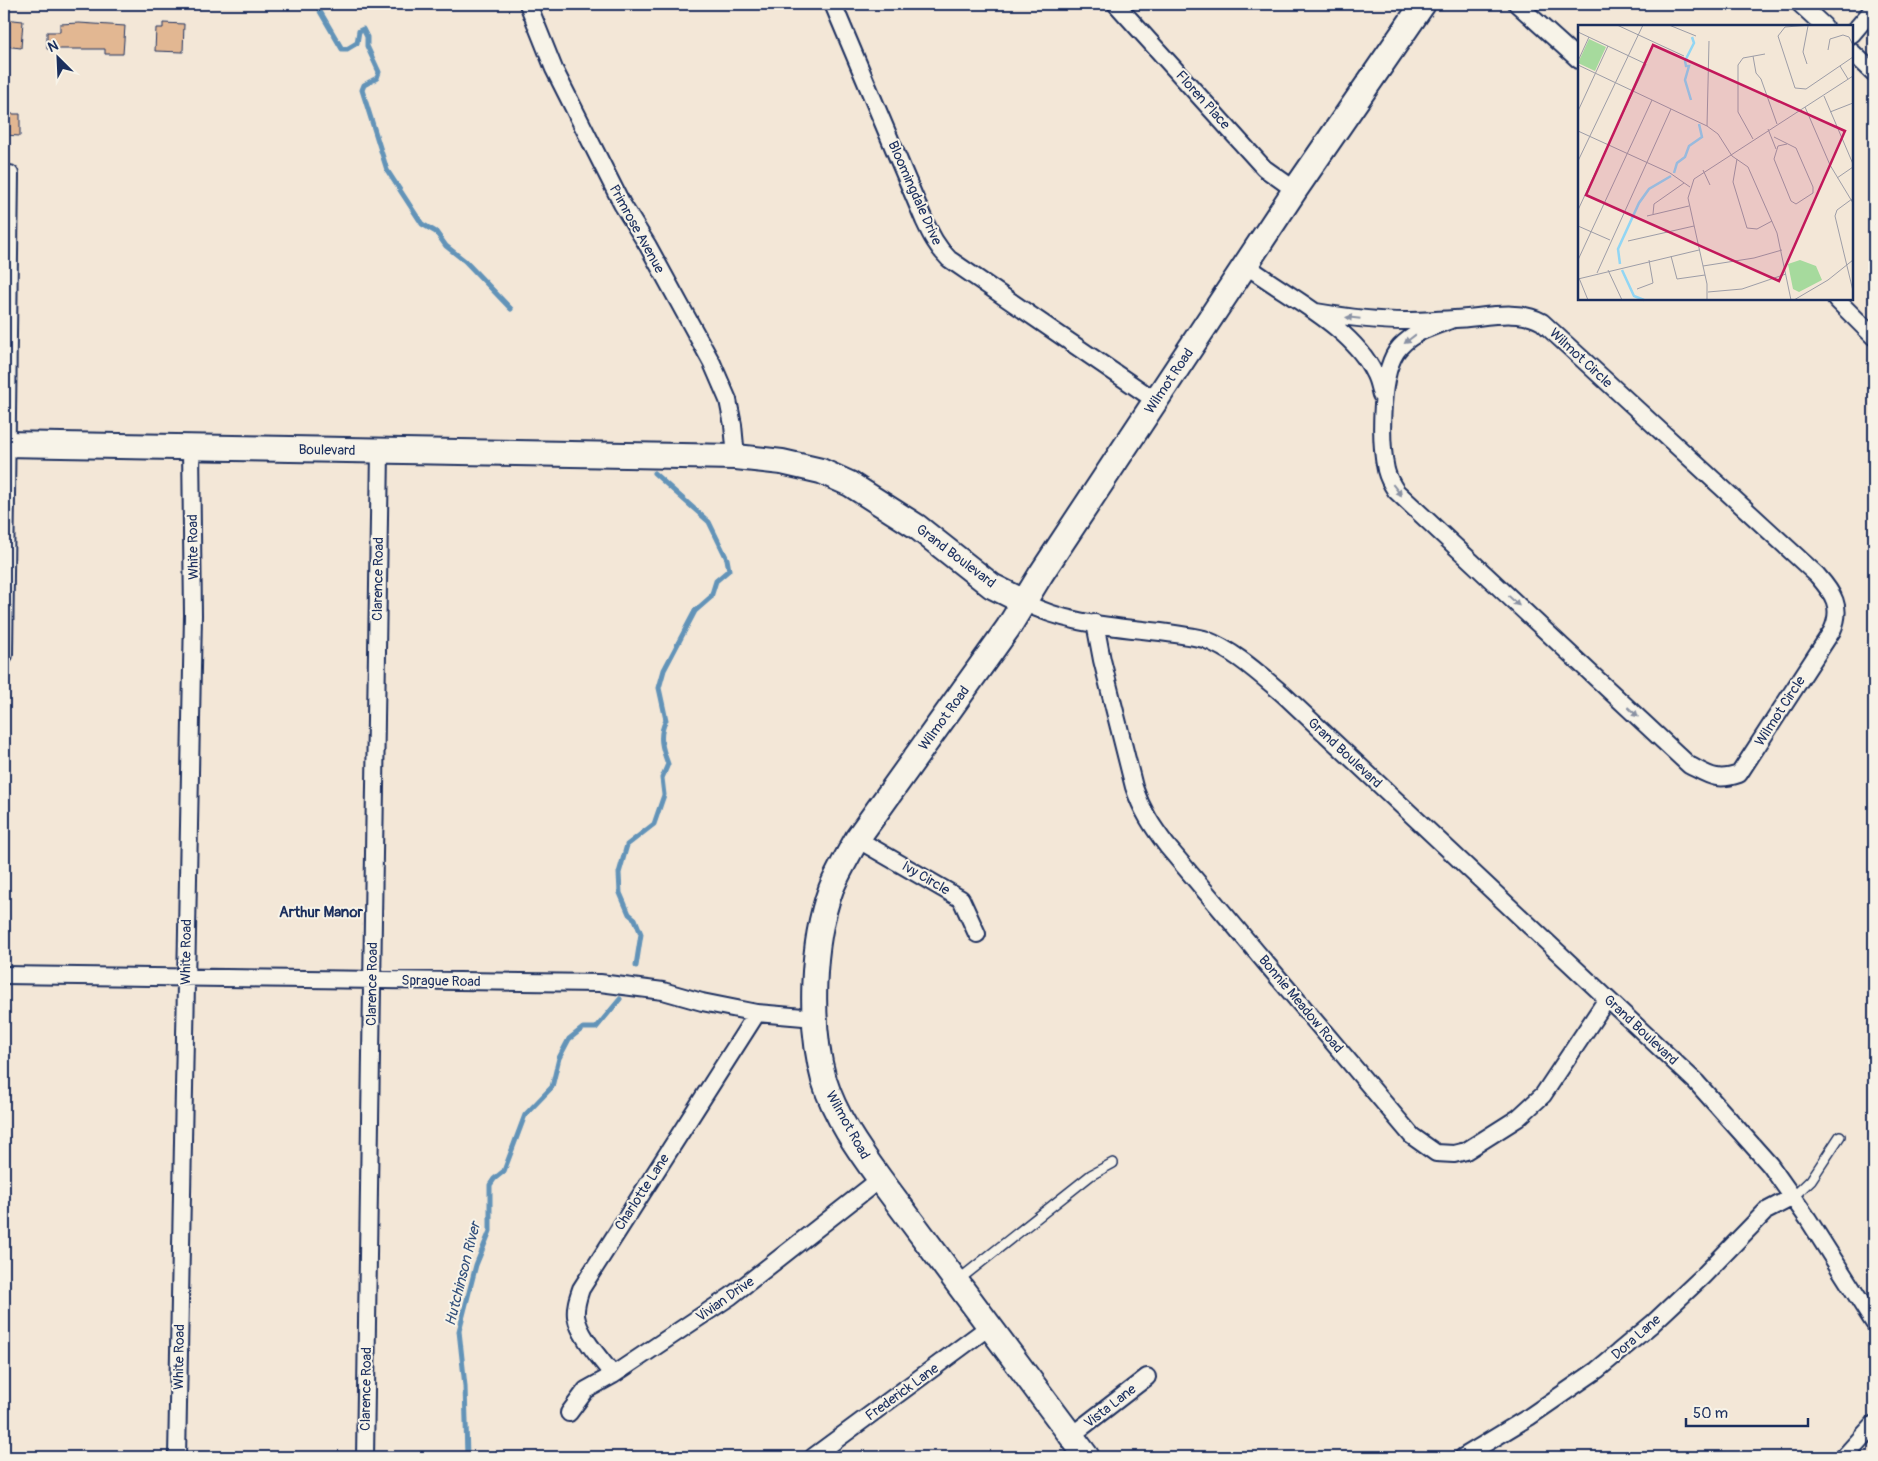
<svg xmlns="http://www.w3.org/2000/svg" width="1878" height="1461" viewBox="0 0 1878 1461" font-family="Pangolin,sans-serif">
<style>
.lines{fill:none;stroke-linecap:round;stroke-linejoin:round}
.stream{stroke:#6293b8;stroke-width:5}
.building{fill:#e2b792;stroke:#1b2f5e}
.lane-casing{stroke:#1b2f5e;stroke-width:12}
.street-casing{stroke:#1b2f5e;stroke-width:20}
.secondary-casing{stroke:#1b2f5e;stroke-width:28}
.lane{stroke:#f7f3e8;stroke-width:9}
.street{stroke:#f7f3e8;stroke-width:16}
.secondary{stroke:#f7f3e8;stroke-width:24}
.oneway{fill:#8991a3}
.labels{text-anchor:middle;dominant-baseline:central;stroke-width:4;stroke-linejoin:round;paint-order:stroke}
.street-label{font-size:14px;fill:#1b2f5e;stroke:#f7f3e8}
.neighbourhood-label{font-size:15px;font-weight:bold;fill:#1b2f5e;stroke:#f7f3e8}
.water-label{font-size:15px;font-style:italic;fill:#33507c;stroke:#f7f3e8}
.inset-river{fill:none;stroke:#92d6f4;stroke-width:2.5}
.inset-road{fill:none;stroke:#9d9da7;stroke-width:1}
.view{fill:#c2185b;fill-opacity:0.15;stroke:#c2185b;stroke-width:2.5}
.inset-edge{fill:none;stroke:#1b2f5e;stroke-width:2.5}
</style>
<rect width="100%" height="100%" fill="#f3e7d7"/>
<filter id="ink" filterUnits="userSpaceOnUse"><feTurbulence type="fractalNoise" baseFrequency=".02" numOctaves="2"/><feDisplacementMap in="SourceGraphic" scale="10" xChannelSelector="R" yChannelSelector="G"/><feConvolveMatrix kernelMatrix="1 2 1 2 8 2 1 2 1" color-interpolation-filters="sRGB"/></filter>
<g filter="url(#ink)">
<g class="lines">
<path class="stream" d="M318,4v4l24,41h5l10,-6 2,-12 4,-2 4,8v9l12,26 -2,6 -13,7 -2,5 25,80 35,54 14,8 10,14 19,15 46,48
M636,966l5,-32 -6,-15 -6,-5 -9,-21 -1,-20 8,-28 27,-21 10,-29 -2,-17 6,-14c-6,-16 -10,-28 -2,-44l-7,-32 5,-18 31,-59 16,-14 5,-16 13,-11 -2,-11 -18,-37 -55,-49
M467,1457l-2,-71 -6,-55 17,-66 14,-34v-46l4,-6 10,-8 21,-56 27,-28 7,-29 10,-19 14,-11h13l24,-29"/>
</g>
<path class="building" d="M4,19l19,2 -2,27 -17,-2z
M79,23l46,3 -2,28h-18v-5h-58v-17h13v-8z
M163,23l21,1 -1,28 -28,-1 1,-23h7z
M4,114h16v22l-16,-1z"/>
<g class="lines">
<defs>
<path id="lane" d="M1793,1197l18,-17 29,-44
M956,1282l135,-107 22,-12"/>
<path id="street" d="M528,4l26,65 68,135 26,42 64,117 16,37 5,25 3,32
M833,4l91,216c7,15 13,27 25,39l207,142
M1116,4l148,164 31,22
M1517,4l62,56
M1800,4l24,22
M1852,34l22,-26
M1852,52l22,21
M4,174h6l-6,481
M1246,265c40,31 106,61 128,108 4,7 5,15 7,22
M1836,299l38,38
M1316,312c29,5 59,9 89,9 16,0 33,-1 50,-2 27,-1 62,-11 87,3l275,253c16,18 26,32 15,56l-93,143c-23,8 -30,1 -50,-9l-293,-274c-4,-6 -8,-13 -10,-21 -6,-28 -7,-101 14,-123 15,-16 34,-21 54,-28
M1024,602c54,29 121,24 180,37 31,12 54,34 79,55l413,388 74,83 38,54 66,104
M1095,623l7,37 32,127c8,24 18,39 33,59l245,290 24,17 18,1 12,-3 52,-33 25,-23 64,-96
M857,839l104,60 16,35
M4,975l596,8 63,8 39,11 55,11 58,5
M613,1375c-12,-16 -34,-39 -37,-59 -1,-10 2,-18 5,-27l176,-276
M569,1413l17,-23 27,-15 118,-79 149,-117
M1072,1435l75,-58
M177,1457l16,-842 -2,-168
M365,1457l15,-1006
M813,1457l177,-131
M1463,1457l66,-40 68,-47 55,-46 50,-47 64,-66 27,-14
M1844,1457l30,-33"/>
<path id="secondary" d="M4,444l732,13 46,5 39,9 29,13 66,42 76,60 32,16
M1087,1457l-207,-278c-22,-30 -45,-63 -56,-99 -15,-55 -13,-136 7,-191 7,-17 17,-34 26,-50l151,-211 33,-54 254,-384 128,-186"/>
</defs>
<use href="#lane" class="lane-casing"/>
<use href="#street" class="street-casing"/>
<use href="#secondary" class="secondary-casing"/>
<use href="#lane" class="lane"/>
<use href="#street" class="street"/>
<use href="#secondary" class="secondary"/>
</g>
<defs><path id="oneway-solid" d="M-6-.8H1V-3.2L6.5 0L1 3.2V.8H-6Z" transform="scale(1.25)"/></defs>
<g class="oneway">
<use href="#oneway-solid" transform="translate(1353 318) rotate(-174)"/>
<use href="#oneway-solid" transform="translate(1410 339) rotate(142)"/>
<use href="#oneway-solid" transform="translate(1397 490) rotate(52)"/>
<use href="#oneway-solid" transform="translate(1514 601) rotate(43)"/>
<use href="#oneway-solid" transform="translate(1633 712) rotate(43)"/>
</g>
</g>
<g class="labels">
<g class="street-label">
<text transform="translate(1203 100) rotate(48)">Floren Place</text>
<text transform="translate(915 193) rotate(66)">Bloomingdale Drive</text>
<text transform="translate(637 229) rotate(61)">Primrose Avenue</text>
<text transform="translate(1581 358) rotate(43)">Wilmot Circle</text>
<text transform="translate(1169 381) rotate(-56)">Wilmot Road</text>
<text transform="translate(327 450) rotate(1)">Boulevard</text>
<text transform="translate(193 547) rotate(-91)">White Road</text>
<text transform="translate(956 556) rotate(37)">Grand Boulevard</text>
<text transform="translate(378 579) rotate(-89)">Clarence Road</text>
<text transform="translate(1780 711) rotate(-57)">Wilmot Circle</text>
<text transform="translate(944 718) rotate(-54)">Wilmot Road</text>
<text transform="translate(1345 753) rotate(43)">Grand Boulevard</text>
<text transform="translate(926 878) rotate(30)">Ivy Circle</text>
<text transform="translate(186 952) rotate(-89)">White Road</text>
<text transform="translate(441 981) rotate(1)">Sprague Road</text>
<text transform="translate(372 984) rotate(-89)">Clarence Road</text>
<text transform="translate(1301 1004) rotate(50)">Bonnie Meadow Road</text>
<text transform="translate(1641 1030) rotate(43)">Grand Boulevard</text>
<text transform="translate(848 1125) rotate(61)">Wilmot Road</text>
<text transform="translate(642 1192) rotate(-57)">Charlotte Lane</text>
<text transform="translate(725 1299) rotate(-35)">Vivian Drive</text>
<text transform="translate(1636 1337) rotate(-41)">Dora Lane</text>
<text transform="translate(179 1357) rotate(-89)">White Road</text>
<text transform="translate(366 1389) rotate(-89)">Clarence Road</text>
<text transform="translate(902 1392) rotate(-36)">Frederick Lane</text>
<text transform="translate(1110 1406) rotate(-38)">Vista Lane</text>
</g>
<g class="neighbourhood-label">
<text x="321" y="912">Arthur Manor</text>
</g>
<g class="water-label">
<text transform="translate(463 1274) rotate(-76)">Hutchinson River</text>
</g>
</g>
<g transform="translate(1578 25)">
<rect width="275" height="275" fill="#f3e7d7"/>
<path d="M11,14l17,8 -11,24 -17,-8zM222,235l16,6 6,14 -23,12 -6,-3 -5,-25z" fill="#a6da9d"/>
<path class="inset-river" d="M113,75l-6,-20 4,-14h-3l-1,-5 9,-18 -2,-6M96,148l3,-10 8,-6 4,-11 13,-9 -3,-13M42,239l-2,-15 21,-46 10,-14 22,-13M44,245l12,26 10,4"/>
<path class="inset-road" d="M39,0l67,31M91,0l27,11M233,0l-26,2 -7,9 17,52 11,1 47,-32M0,7l68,32 -68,146M250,25l2,-11 13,-4 6,2 4,8M175,31l3,17 5,6 16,45M0,36l11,-24M229,39l-4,-12 5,-26M0,40l129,61 11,8 14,22 16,11 29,66 14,67M262,41l8,13M246,71l29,68M227,82l25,58 23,38M0,86l30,-65M252,87l23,-9M129,101l2,-85M190,104l8,20M0,106l92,42 20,14M196,112l22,11 17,39v6l-17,11 -5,-3 -17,-42 4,-13 9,-2M175,114l-15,-27v-47l5,-7 22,-4M159,134l-4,23 14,46 10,1 15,-8M0,136l65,-136M125,145l7,15M259,153l16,-11M274,174l-15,11 -2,6 18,75M75,189l1,-10 30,-21M69,191l42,-10M0,201l32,14M50,216l66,-15M93,231l6,23 28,-4M0,235l74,-160M125,241l51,-8 28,-8M30,245l14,30M19,248l74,-164M1,253l9,22M0,254l121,-29M59,264l16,-6 -4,-23M130,267l34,-3 44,-15M129,275v-16l-19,-86 6,-19 159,-103M216,275l34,-20 25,-20"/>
<path class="view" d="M75,20l192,86 -66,150 -193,-86z"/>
<rect width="275" height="275" class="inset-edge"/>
</g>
<rect width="1878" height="1461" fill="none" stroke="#f7f3e8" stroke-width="20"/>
<rect x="10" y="10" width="1858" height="1441" fill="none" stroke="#1b2f5e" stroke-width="2" filter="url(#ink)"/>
<g transform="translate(58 58) rotate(336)" stroke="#f7f3e8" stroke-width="4" paint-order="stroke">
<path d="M0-4L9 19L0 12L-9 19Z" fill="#1b2f5e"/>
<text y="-8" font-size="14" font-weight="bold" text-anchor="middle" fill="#1b2f5e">N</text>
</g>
<path d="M1686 1418v8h122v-8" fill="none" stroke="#1b2f5e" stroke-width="2.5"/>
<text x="1693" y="1418" font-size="15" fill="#1b2f5e" stroke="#f7f3e8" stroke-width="4" paint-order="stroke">50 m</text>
</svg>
